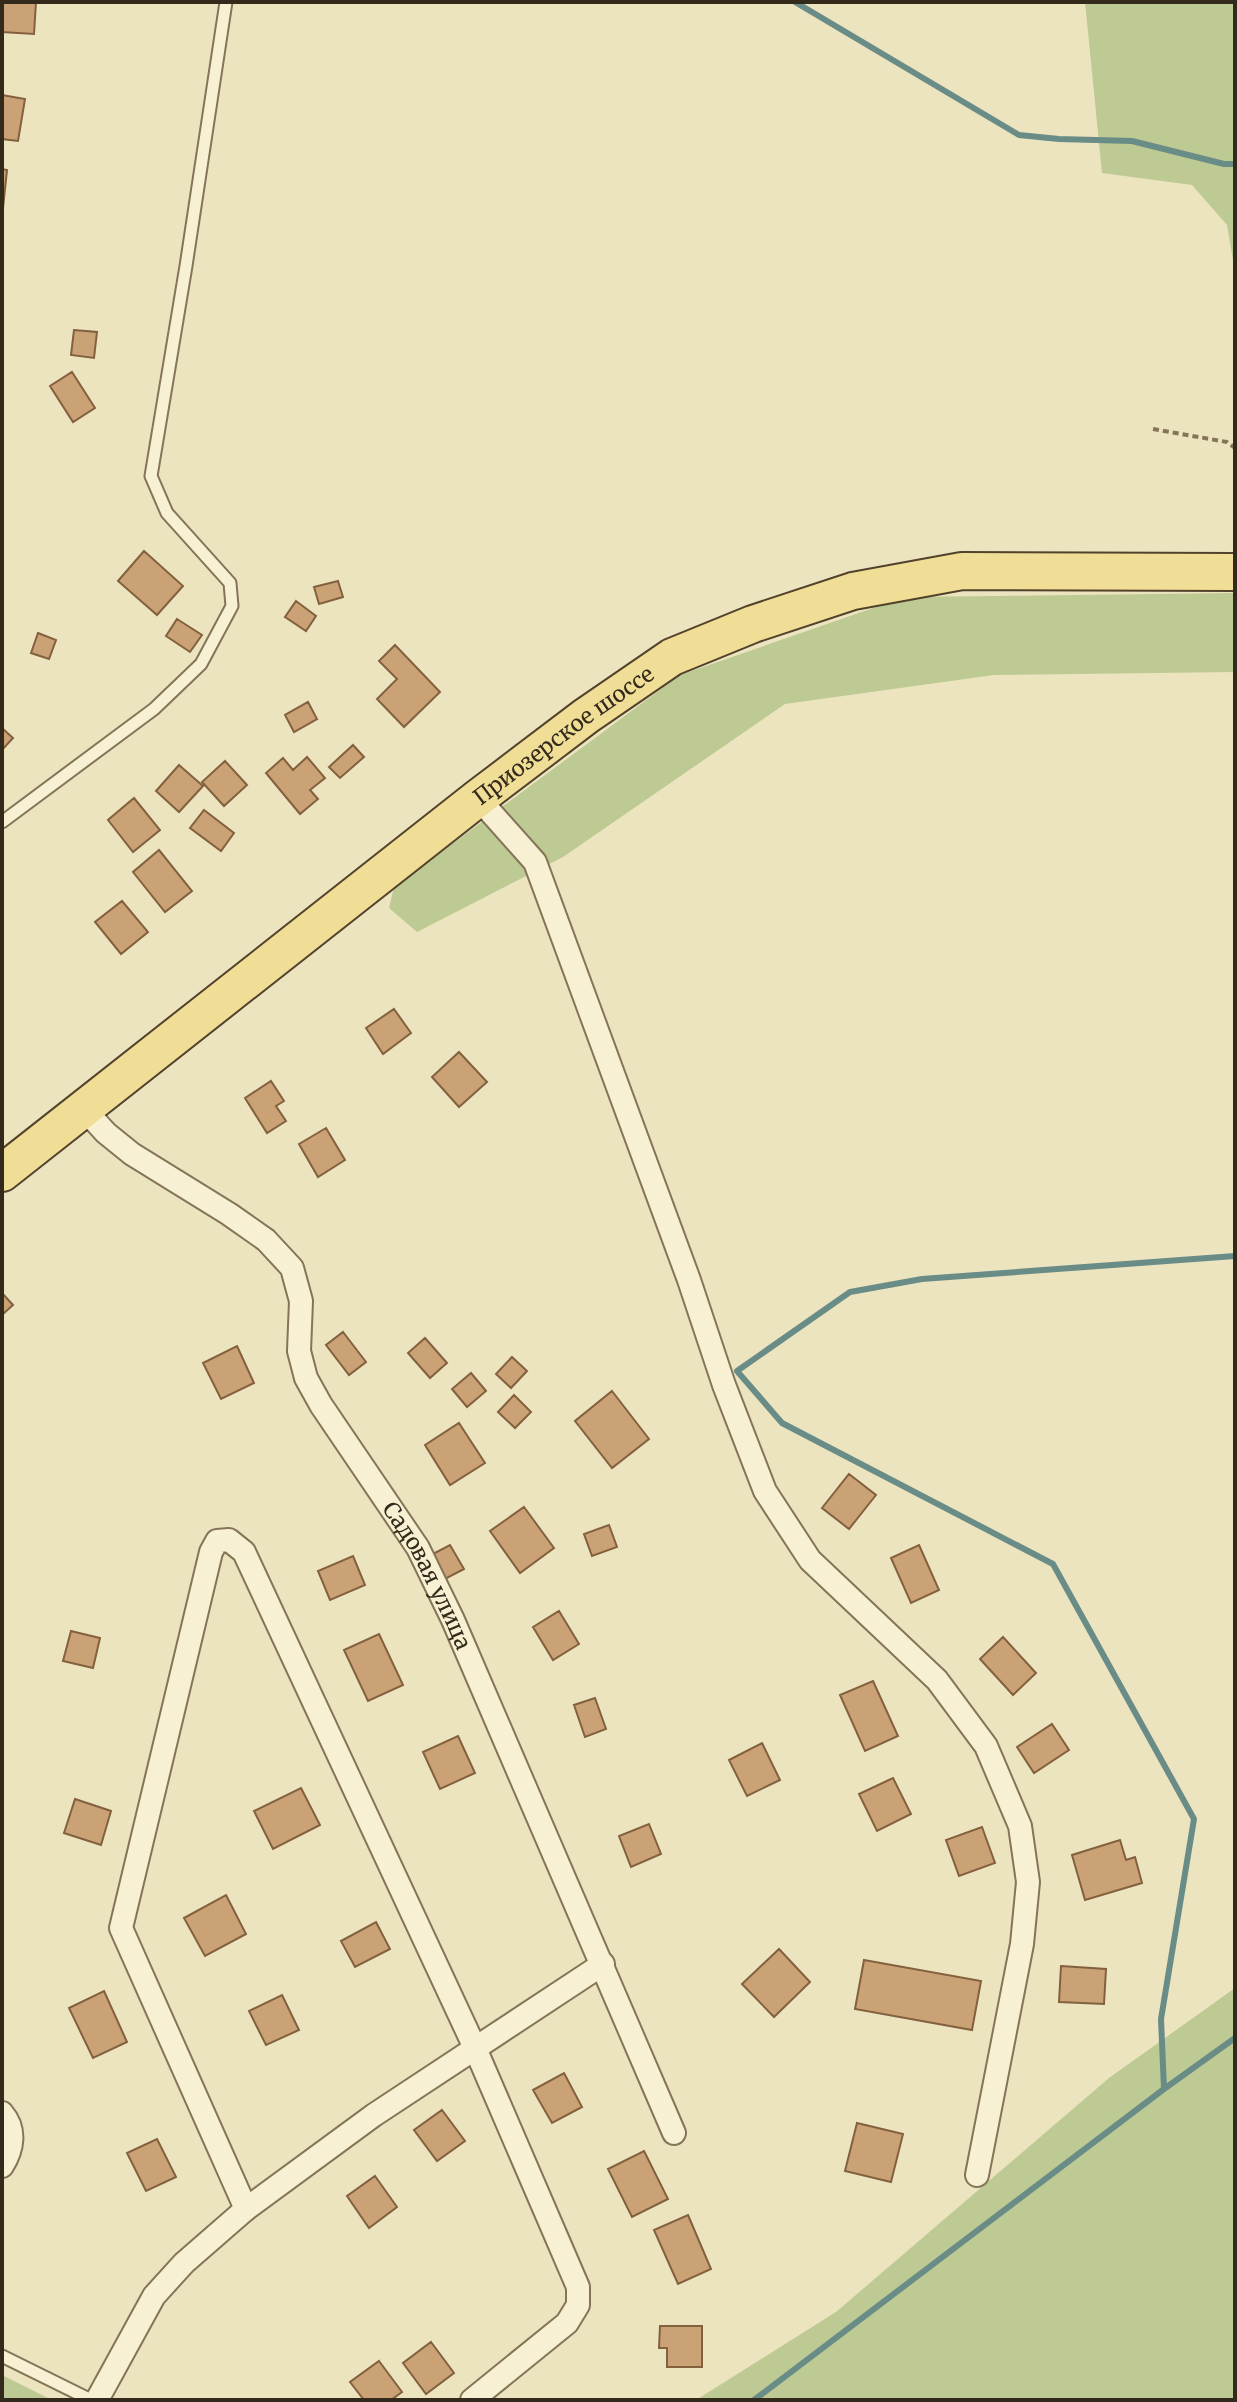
<svg xmlns="http://www.w3.org/2000/svg" width="1237" height="2402" viewBox="0 0 1237 2402" font-family="Merriweather,serif">
<style>
.green{fill:#beca93}
.lines{fill:none;stroke-linecap:round;stroke-linejoin:round}
.stream{stroke:#6a8c87;stroke-width:6}
.building{fill:#caa275;stroke:#83613e;stroke-width:2}
.lane-casing{stroke:#847458;stroke-width:15}
.street-casing{stroke:#847458;stroke-width:26}
.primary-casing{stroke:#52422c;stroke-width:40}
.path{stroke:#847458;stroke-width:4;stroke-dasharray:6 4;stroke-linecap:butt}
.lane{stroke:#f8f0d2;stroke-width:11}
.street{stroke:#f8f0d2;stroke-width:22}
.primary{stroke:#f0dd96;stroke-width:36}
.labels{text-anchor:middle;dominant-baseline:central;stroke-width:7;stroke-linejoin:round;paint-order:stroke}
.street-label{font-size:22px;fill:#342a1c;stroke:#f4edce}
</style>
<rect width="100%" height="100%" fill="#ece4bf"/>
<path class="green" d="M1085,2h150v270l-8,-47 -35,-40 -90,-12z
M1235,593v79l-241,3 -209,29 -222,153 -146,75 -28,-24 5,-21 286,-212 225,-78z
M1235,1988v412h-539l140,-88 273,-234z
M2,2375l50,25h-50z"/>
<g class="lines">
<path class="stream" d="M795,2l224,133 40,4 73,2 92,23h11
M1164,2089l-3,-70 33,-200 -141,-255 -271,-141 -45,-52 113,-79 72,-13 313,-23
M754,2400l410,-311 71,-51"/>
</g>
<path class="building" d="M2,2h34l-2,32 -32,-2z
M2,95l23,4 -7,42 -16,-2z
M2,169l5,1 -5,48z
M74,330l23,2 -3,26 -23,-3z
M72,372l23,36 -22,14 -23,-36z
M144,551l39,35 -26,29 -39,-34z
M338,581l5,16 -24,7 -5,-17z
M296,601l20,15 -10,15 -21,-14z
M177,619l25,16 -12,17 -24,-16z
M38,633l18,7 -7,19 -18,-6z
M395,645l45,47 -36,35 -27,-28 20,-20 -18,-18z
M308,702l9,17 -23,13 -9,-17z
M2,728l11,10 -11,12z
M353,745l11,12 -24,21 -11,-11z
M307,757l18,21 -15,12 8,9 -18,15 -34,-41 17,-15 10,12z
M225,761l22,24 -23,21 -22,-24z
M179,765l24,21 -24,26 -23,-21z
M134,798l26,32 -27,22 -25,-32z
M204,810l30,23 -13,18 -31,-23z
M159,850l33,41 -27,21 -32,-40z
M122,901l26,31 -27,22 -26,-32z
M394,1009l17,24 -28,21 -17,-26z
M459,1052l28,30 -28,25 -27,-30z
M271,1081l13,20 -8,5 10,15 -19,12 -22,-35z
M326,1128l19,32 -27,17 -19,-33z
M2,1293l11,12 -11,10z
M343,1332l23,30 -17,13 -23,-30z
M425,1338l22,25 -17,15 -22,-25z
M237,1346l17,37 -33,16 -18,-36z
M512,1357l15,14 -16,17 -15,-14z
M471,1373l15,18 -19,16 -15,-18z
M612,1391l37,48 -37,29 -37,-47z
M514,1395l17,17 -16,16 -17,-16z
M459,1423l26,40 -35,22 -25,-40z
M849,1474l27,21 -27,34 -27,-21z
M524,1507l30,41 -34,25 -30,-42z
M609,1525l8,22 -25,9 -8,-22z
M450,1545l14,24 -19,10 -14,-24z
M919,1545l20,45 -28,13 -20,-45z
M353,1556l12,29 -35,15 -12,-29z
M559,1611l20,33 -26,16 -20,-33z
M71,1631l29,7 -7,30 -30,-7z
M379,1634l24,51 -35,16 -24,-51z
M1003,1637l33,36 -23,22 -33,-36z
M873,1681l25,55 -33,15 -25,-56z
M595,1698l11,31 -21,8 -11,-32z
M1052,1724l17,26 -35,23 -17,-26z
M458,1736l17,37 -35,16 -17,-37z
M762,1743l18,37 -33,16 -18,-36z
M893,1778l18,36 -34,17 -18,-37z
M301,1788l19,37 -47,24 -19,-38z
M75,1799l36,12 -10,34 -37,-12z
M649,1824l12,30 -30,13 -12,-31z
M982,1827l13,36 -36,13 -13,-36z
M1120,1840l6,20 9,-3 7,26 -57,17 -13,-45z
M226,1895l20,39 -41,22 -21,-38z
M376,1922l14,27 -35,18 -14,-26z
M779,1949l31,33 -36,35 -32,-33z
M864,1960l117,21 -9,49 -117,-21z
M1061,1966l45,3 -2,35 -45,-2z
M104,1991l23,51 -34,16 -24,-50z
M282,1995l17,35 -33,15 -17,-34z
M564,2073l18,34 -30,16 -19,-33z
M442,2110l23,31 -28,20 -23,-31z
M857,2123l46,11 -12,48 -46,-11z
M157,2139l19,38 -30,14 -19,-38z
M644,2151l24,48 -36,18 -24,-48z
M375,2176l22,31 -28,21 -22,-32z
M688,2215l23,54 -33,15 -24,-54z
M660,2326h42v41h-35v-19h-8z
M431,2342l23,31 -28,21 -23,-31z
M379,2361l23,31 -11,8h-27l-14,-18z"/>
<g class="lines">
<defs>
<path id="lane" d="M2,822l152,-113 47,-45 31,-58 -2,-23 -63,-70 -16,-37 35,-210 40,-264
M2,2356l89,44"/>
<g id="street">
<path d="M478,798l57,64 154,418 35,105 41,106 45,69 127,120 49,66 34,80 8,56 -6,62 -45,231"/>
<path id="s1" d="M84,1109l22,24 26,21 97,60 37,26 26,28 9,33 -2,50 7,27 15,27 97,143 35,72 221,513"/>
<path d="M2,2113c14,16 11,36 0,53"/>
<path d="M246,2209l-125,-281 90,-376 6,-11 12,-1 15,12 231,496 103,239v18l-11,18 -95,77"/>
<path d="M97,2400l57,-104 30,-33 62,-54 128,-94 229,-151"/>
</g>
<g id="primary">
<path id="s2" d="M2,1173l476,-375 108,-82 86,-59 81,-33 100,-33 109,-20 273,1"/>
</g>
</defs>
<use href="#lane" class="lane-casing"/>
<use href="#street" class="street-casing"/>
<use href="#primary" class="primary-casing"/>
<path class="path" d="M1153,429l74,13 8,6"/>
<use href="#lane" class="lane"/>
<use href="#street" class="street"/>
<use href="#primary" class="primary"/>
</g>
<g class="labels">
<g class="street-label">
<text stroke="none"><textPath href="#s2" startOffset="712">Приозерское шоссе</textPath></text>
<text stroke="none"><textPath href="#s1" startOffset="608">Садовая улица</textPath></text>
</g>
</g>
<rect width="1237" height="2402" fill="none" stroke="#342a1c" stroke-width="8"/>
</svg>
